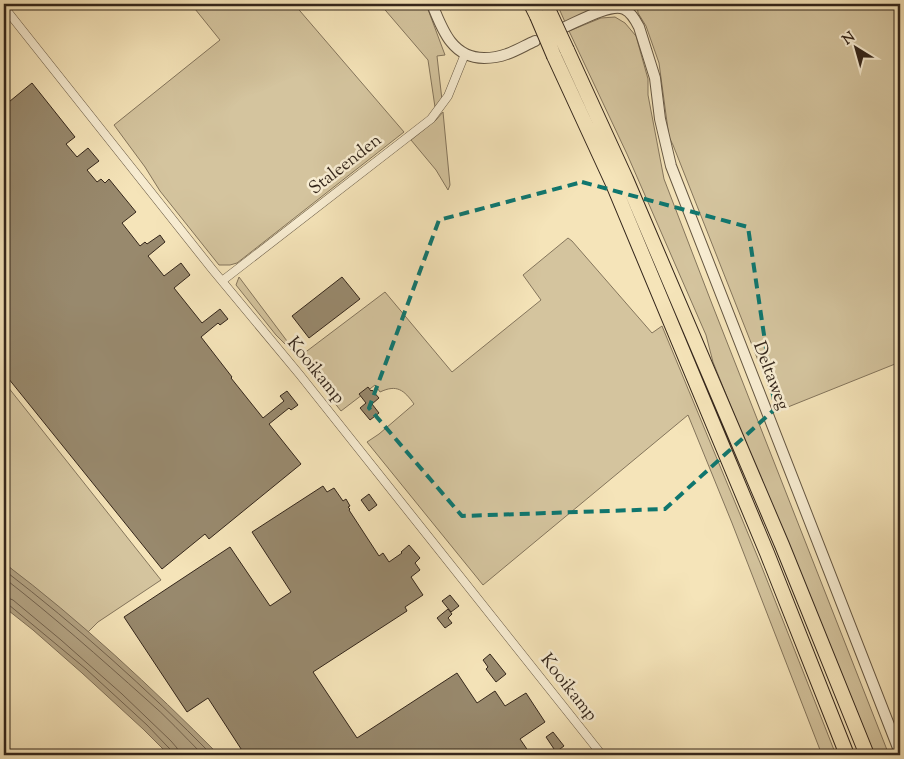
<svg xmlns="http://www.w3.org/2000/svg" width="904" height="759" viewBox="0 0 904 759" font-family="'Sorts Mill Goudy',serif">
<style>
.green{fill:#d4c49e;stroke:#84755c}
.water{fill:#b3a383;stroke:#807159}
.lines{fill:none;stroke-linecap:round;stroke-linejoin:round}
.shore{stroke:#74644f;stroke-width:1}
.building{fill:#98896d;stroke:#34261b}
.minor-casing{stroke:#645642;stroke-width:9}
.tertiary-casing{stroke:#645642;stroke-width:12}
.motorway-casing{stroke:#34261b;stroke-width:16}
.minor{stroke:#f8edd2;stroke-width:8}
.tertiary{stroke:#f8edd2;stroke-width:10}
.motorway{stroke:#f5e4b9;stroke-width:14}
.motorway-bridge-casing{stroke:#34261b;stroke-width:16;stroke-linecap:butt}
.motorway-bridge{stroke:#f5e4b9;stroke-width:14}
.marked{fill:none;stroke:#0f766e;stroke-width:4;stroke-dasharray:10 6;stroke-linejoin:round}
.labels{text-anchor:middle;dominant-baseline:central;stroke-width:5;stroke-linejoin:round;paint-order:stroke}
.street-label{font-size:18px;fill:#34261b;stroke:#f8edd2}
</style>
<rect width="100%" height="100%" fill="#f5e4b9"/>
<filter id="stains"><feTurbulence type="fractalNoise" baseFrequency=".004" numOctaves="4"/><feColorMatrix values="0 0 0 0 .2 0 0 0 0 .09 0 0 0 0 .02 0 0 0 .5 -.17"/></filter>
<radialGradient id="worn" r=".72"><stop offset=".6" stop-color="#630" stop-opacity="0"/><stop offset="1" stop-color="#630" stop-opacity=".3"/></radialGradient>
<path class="green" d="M191,4h103l110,128 -167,131 -7,2h-11l-59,-74 -15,-24 -31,-42 106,-85z
M380,4h46l19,51 -8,1 5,44 -7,7 -7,-47z
M557,4h50l-42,18z
M637,4h263v358l-122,49 -105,-266 -4,-8 -10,-74 -13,-37 -8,-13z
M615,17l10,6 11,13 12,43v16l16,84 48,125 177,451h-18l-158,-393 -7,-27 -79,-181 -58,-123 32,-13z
M443,112l7,73 -2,5 -12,-20 -25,-30 25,-20z
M568,238l4,3 80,92 10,-7 99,239 75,190h-14l-90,-232 -44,-108 -205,170 -116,-143 12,-8 35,-30c-10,-14 -17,-20 -34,-12l-5,-7 -34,26 -42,-53 -23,-23 -40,-50 3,-8 60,80 86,-65 67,80 89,-72 -18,-25z
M4,382l157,198 -63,42 -10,10 -37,-31 -47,-38z"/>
<path class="water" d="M4,563c77,58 147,124 215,192h-50l-26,-26 -61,-56 -49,-43 -29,-23z"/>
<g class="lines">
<path class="shore" d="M4,570c74,57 142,118 208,185
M4,578c49,38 95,79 142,121 20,17 38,37 57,56
M4,597l4,1 5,2 48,40 61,54 49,47 6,7 2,7
M4,604l5,1 77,64 61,56 19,20 6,6v4"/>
</g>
<path class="building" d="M32,83l43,54 -9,7 11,13 11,-9 11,13 -12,9 10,12 4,-3 4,4 4,-4 27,33 -14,11 18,23 5,-4 2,2 13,-9 5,7 -17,14 16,20 17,-13 9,12 -16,13 28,35 18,-14 8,10 -8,6 -2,-2 -17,14 31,40 -1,1 32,40 21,-17 -4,-5 7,-5 11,14 -7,5 -2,-2 -20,16 32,40 -92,75 -4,-5 -43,35 -158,-196v-267z
M342,277l18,22 -51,39 -17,-22z
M368,387l3,4 1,-1 7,8 -7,6 7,9 -9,7 -10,-12 6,-5 -7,-9z
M323,486l4,6 7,-4 9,13 3,-2 4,7 -2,1 2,2 -1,1 30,46 4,-3 6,9 13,-9 -1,-1 8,-7 11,13 -5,5 5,7 -9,7 12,18 -18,12 2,4 -94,61 44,66 100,-65 20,30 18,-12 10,15 21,-13 19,29 -25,17 11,16h-286l-37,-57 -21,14 -63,-95 106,-70 40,59 21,-14 -39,-60z
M369,494l8,11 -8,6 -8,-11z
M450,595l9,11 -8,6 -9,-11z
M448,609l4,5 -4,4 4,5 -7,5 -8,-10z
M490,654l16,20 -10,8 -10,-13 2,-2 -5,-7z
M553,732l11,14 -8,6 -10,-15z"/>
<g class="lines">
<defs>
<path id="minor" d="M4,7l208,262 88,106 302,380
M222,281l209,-162 17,-23 17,-42"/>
<path id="tertiary" d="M432,4c10,25 20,54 52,54 8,0 15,-1 23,-4 9,-3 19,-9 28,-13
M565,27c14,-6 46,-24 59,-18 7,3 12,12 15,18l16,51 5,41 11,47 229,587"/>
<path id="motorway" d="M531,4l6,12
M567,50l59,129 156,366 85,210
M554,56l59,128 154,369 80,202"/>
</defs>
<use href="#minor" class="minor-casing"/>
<use href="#tertiary" class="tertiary-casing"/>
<use href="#motorway" class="motorway-casing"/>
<use href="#minor" class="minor"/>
<use href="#tertiary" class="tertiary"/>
<use href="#motorway" class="motorway"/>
<defs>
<path id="motorway-bridge" d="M549,11l18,39
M537,16l17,40"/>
</defs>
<use href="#motorway-bridge" class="motorway-bridge-casing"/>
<use href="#motorway-bridge" class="motorway-bridge"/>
</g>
<path class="marked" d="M582,182l166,45 27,182 -110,100 -203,7 -93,-108 70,-188z"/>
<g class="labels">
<g class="street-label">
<text transform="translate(346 165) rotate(-38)">Staleenden</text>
<text transform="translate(315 371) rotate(51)">Kooikamp</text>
<text transform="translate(770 376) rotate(69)">Deltaweg</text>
<text transform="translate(568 688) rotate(52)">Kooikamp</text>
</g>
</g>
<rect width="904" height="759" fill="none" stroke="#f5e4b9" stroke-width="20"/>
<rect x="5" y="5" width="894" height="749" fill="none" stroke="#34261b" stroke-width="2.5"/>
<rect x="10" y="10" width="884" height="739" fill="none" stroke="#34261b"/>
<g transform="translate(856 48) rotate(323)" stroke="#f8edd2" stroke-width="4" paint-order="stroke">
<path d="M0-4L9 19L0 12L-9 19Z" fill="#34261b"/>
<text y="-8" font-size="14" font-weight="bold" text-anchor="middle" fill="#34261b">N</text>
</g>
<rect width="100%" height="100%" filter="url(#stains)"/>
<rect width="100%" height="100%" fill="url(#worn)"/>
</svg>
